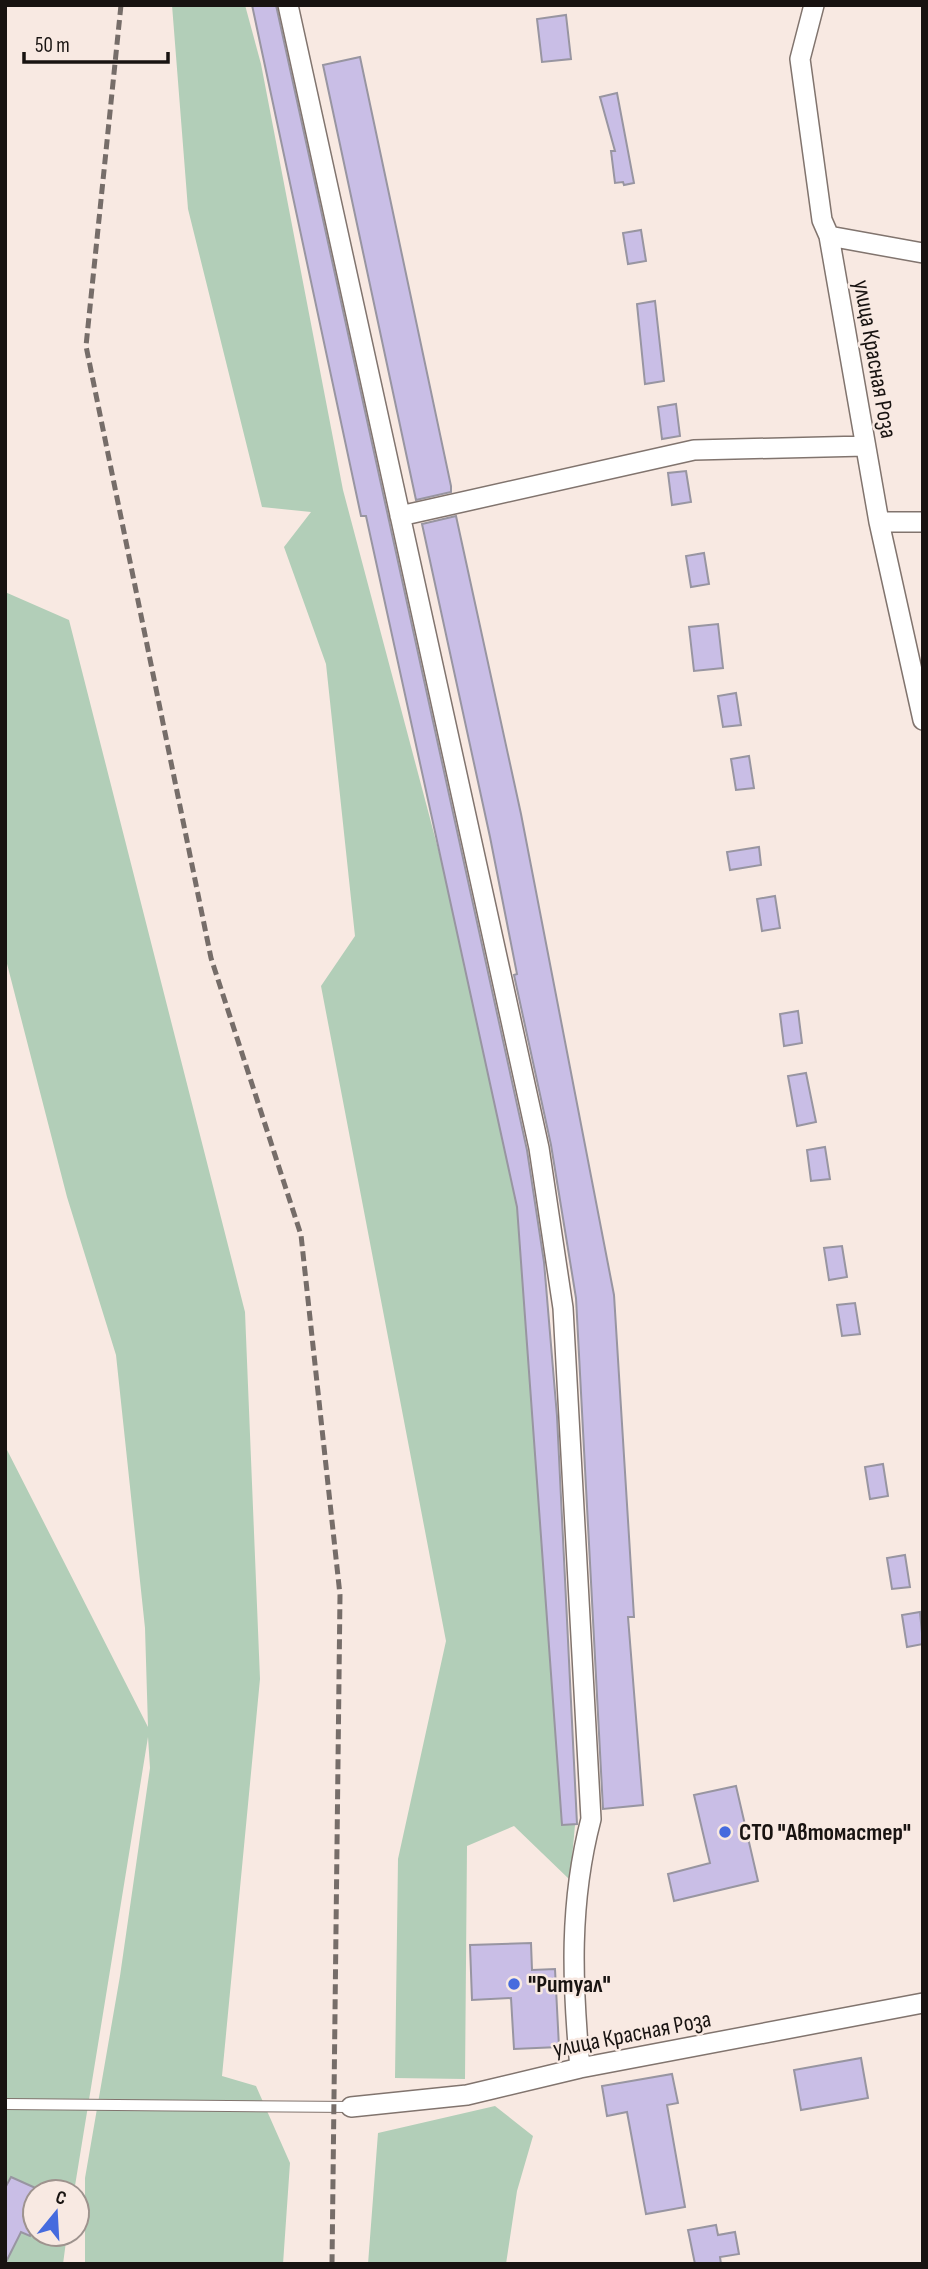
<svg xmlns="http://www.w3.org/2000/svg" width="928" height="2269" viewBox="0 0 928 2269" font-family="'Sofia Sans Condensed',sans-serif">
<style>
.green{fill:#b2ceb8}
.building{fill:#c9bee6;stroke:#9895a1;stroke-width:2}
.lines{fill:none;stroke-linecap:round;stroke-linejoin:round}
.lane-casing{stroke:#81746e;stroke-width:12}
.street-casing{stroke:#81746e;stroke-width:22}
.lane{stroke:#fff;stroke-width:10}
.street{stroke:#fff;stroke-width:19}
.rail{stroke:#766d69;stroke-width:5;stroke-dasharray:10 5;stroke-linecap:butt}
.poi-dot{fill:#466bde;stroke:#f8e9e2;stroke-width:2.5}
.labels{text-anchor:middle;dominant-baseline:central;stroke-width:5;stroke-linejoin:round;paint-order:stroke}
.street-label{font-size:24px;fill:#181311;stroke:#f8e9e2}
.poi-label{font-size:24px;font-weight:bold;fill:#181311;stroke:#f8e9e2;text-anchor:start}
</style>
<rect width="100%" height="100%" fill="#f8e9e2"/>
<path class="green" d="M172,5h73l16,59 82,426 187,706 45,629 -5,55 -56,-54 -47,20 -2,233 -70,-1 3,-219 48,-218 -125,-655 34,-50 -29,-272 -42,-117 27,-35 -49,-5 -74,-298z
M5,592l64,28 176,692 15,367 -38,397 34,10 34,77 -7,101h-198v-86l35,-202 30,-208 -2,-31 -74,455h-39v42h32l-4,30h-58v-818l143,281 -3,-99 -29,-273 -49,-158 -62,-241z
M495,2106l38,30 -16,55 -11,73h-138l10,-131z"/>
<path class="building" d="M252,5h24l251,1145 17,112 13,154 20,408 -15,1 -45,-618 -151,-691h-5z
M566,15l5,44 -29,3 -5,-43z
M360,57l91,429v6l-35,8 -93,-435z
M617,93l17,90 -10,2 -1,-3 -8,1 -4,-32h4l-15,-54z
M641,230l5,31 -18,3 -5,-31z
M655,301l9,80 -19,3 -8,-80z
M676,404l4,32 -18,3 -4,-32z
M686,471l5,31 -19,3 -4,-32z
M456,516l65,298 93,481 20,322h-6l15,188 -40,4 -27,-511 -25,-153 -37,-170 3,-1 -27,-137 -68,-313z
M704,553l5,31 -18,3 -5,-31z
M718,624l5,44 -29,3 -5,-44z
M736,693l5,32 -18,2 -5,-31z
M749,756l5,32 -18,2 -5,-31z
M759,847l2,18 -31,5 -3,-18z
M775,896l5,32 -18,3 -5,-32z
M798,1011l4,32 -18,3 -4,-32z
M806,1073l10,49 -19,4 -9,-50z
M825,1147l5,32 -19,2 -4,-31z
M842,1246l5,31 -18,3 -5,-32z
M855,1303l5,31 -18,2 -5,-31z
M883,1464l5,32 -18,3 -5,-32z
M905,1555l5,32 -18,2 -5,-31z
M920,1612l3,32 -16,3 -5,-32z
M736,1786l22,95 -84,20 -6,-27 42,-11 -16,-68z
M531,1943l1,27 23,-1 4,78 -45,2 -3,-51 -39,2 -2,-55z
M861,2058l7,40 -67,12 -7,-40z
M672,2074l6,29 -11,2 18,102 -39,7 -19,-102 -20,4 -5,-30z
M11,2177l29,13 -5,2v33l-5,11 -9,-4 -16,32v-76z
M716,2225l2,10 17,-3 4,22 -19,3 1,7h-26l-7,-34z"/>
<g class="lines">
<defs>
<path id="lane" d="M5,2104l346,3"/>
<path id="street" d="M288,5l251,1143 24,160 28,511c-22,84 -19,163 -11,249
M814,5l-14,54 22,161 7,16 50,286 44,198
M829,236l94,17
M400,516l294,-66 171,-4
M879,522h44
M351,2107l116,-12 113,-27 343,-65"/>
</defs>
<use href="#lane" class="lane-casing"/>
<use href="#street" class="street-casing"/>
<use href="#lane" class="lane"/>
<use href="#street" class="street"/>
<path class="rail" d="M121,5l-35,341 125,612 90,277 39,360 -8,669"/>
</g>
<g class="poi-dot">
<circle cx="725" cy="1832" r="7"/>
<circle cx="514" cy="1984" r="7"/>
</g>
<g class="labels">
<g class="street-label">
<text transform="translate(875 359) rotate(80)">улица Красная Роза</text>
<text transform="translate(632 2034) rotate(-11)">улица Красная Роза</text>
</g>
<g class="poi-label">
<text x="739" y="1832">СТО "Автомастер"</text>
<text x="528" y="1984">"Ритуал"</text>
</g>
</g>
<rect width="928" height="2269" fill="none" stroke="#181311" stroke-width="14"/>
<g transform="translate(56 2213) rotate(18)"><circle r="33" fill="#f8e9e2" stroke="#9e938e" stroke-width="2"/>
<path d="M0-5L12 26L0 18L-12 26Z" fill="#466bde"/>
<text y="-10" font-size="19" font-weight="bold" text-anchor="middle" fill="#181311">С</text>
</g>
<path d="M24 52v10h144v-10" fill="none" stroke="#181311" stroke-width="3.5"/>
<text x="35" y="52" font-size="21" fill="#181311" stroke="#f8e9e2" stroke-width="5" paint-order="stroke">50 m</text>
</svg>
